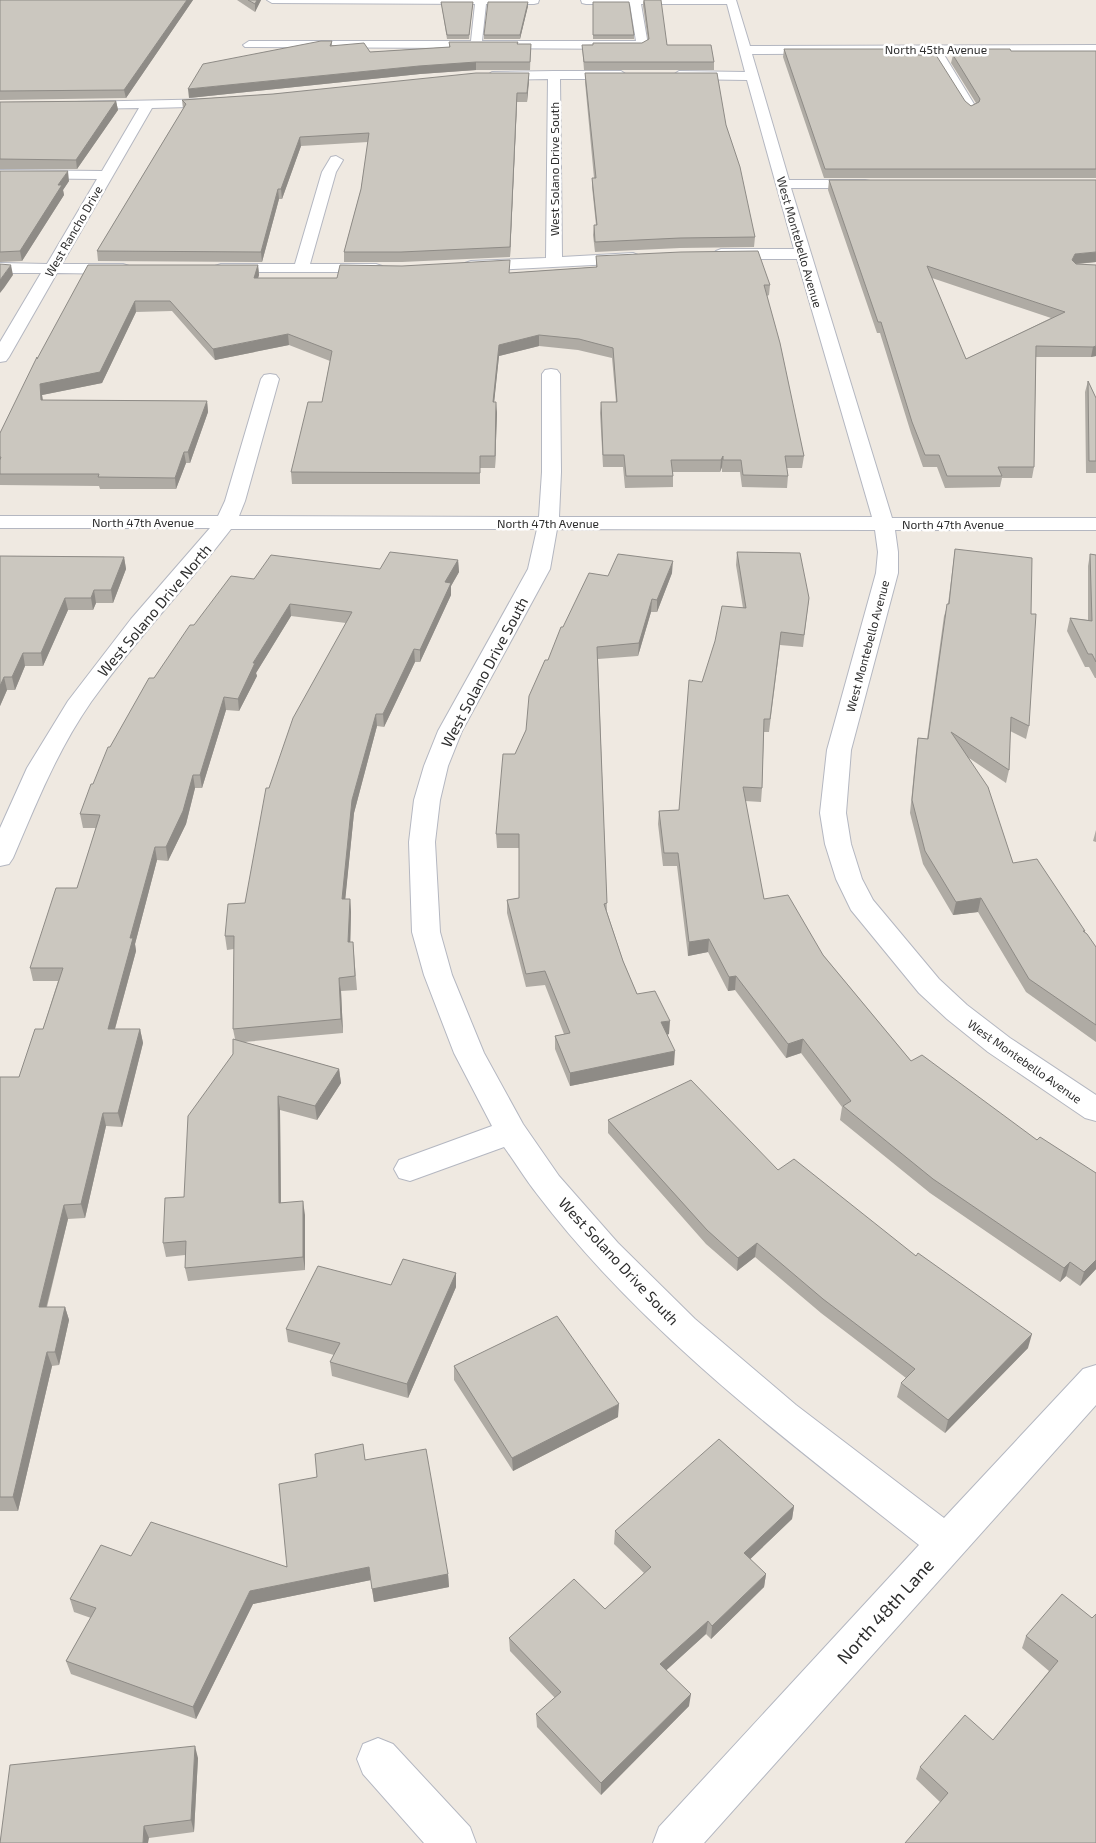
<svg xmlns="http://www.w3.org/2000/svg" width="1096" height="1843" viewBox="0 0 1096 1843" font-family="'Exo 2',sans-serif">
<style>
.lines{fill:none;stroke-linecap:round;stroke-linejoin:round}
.minor-casing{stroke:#b4b7c1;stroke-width:2}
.minor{fill:#fff;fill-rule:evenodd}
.wall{fill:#afaba4;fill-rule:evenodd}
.shaded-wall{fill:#8e8b86}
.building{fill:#cbc7bf;stroke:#8e8b86;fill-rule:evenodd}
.labels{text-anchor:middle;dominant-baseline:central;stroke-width:5;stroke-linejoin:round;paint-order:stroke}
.far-street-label{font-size:12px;fill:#2e2e2e;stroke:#fff}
.street-label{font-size:15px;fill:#2e2e2e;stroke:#fff}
.near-street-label{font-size:18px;fill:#2e2e2e;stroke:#fff}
</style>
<rect width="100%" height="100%" fill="#efe9e1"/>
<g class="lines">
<defs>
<path id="minor" d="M267,0h272l-1,3 -4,1h-48l-4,37h154l-6,-37h-44l-4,-1 -1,-3h155l14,46 346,-1v8h-153l34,56 -6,4 -6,-4 -34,-56 -179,1 37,126h76l5,1 2,3 -2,3 -5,1h-74l101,330h204v12h-201l3,22v21l-47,177 -5,63 5,31 11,35 11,21 66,79 28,26 43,33 86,57v26l-11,-3 -97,-66 -41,-33 -28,-26 -68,-83 -15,-31 -11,-35 -5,-31 7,-63 49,-177 2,-21 -3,-22 -318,-1 -7,40 -88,162 -14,35 -8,34 -5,42 5,90 12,43 32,78 39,71 36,52 59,67 77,76 101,86 148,113 139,-149 13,-4v40l-392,438h-51l6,-16 260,-282c-134,-106 -278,-214 -382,-351 -12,-15 -22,-32 -33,-47l-94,34 -11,-3 -5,-9 5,-9 93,-34 -38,-73 -30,-78 -12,-43 -3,-90 5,-42 10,-34 14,-35 90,-162 9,-40h-306c-45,59 -97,112 -140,173 -34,49 -55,102 -78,156l-4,6 -9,2v-38l27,-60 41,-67 63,-82 79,-91h-210v-12h218l7,-15 36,-122 3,-4 6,-1 6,1 3,4 -34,122 -6,15 300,1 3,-45v-98l3,-4 6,-1 6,1 3,4 1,98 -2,45h313l-75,-258h-76l-5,-2 -3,-3 3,-3 5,-2h73l-47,-169 -68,-1 -6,-4 6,-4 66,1 -18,-68h-86l7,41 -6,4 -397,-2 -2,-2 6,-4h222l4,-37 -203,-1z
M554,71h67l6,4 -6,4h-61l2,178 71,-4 5,2 3,3 -3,3 -5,2 -162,8 -6,-2 -2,-3 2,-3 6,-2 75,-3 2,-179 -56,1 -6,-4 6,-4z
M220,99l5,1 1,3 -1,3 -73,2 -90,156h61l6,2 2,3 -2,3 -6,2 -66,-1 -48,84 -3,4 -6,1v-20l41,-69h-41v-10l47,1 50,-85 -97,-1v-8l102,1 37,-63 -58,1 -5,-1 -1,-3 1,-3z
M336,156l7,4 -7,12 -26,92h66l6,2 2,3 -2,3h-167l-2,-3 2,-3 6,-2h74l27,-92 9,-15z
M378,1738l15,6 77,83 6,16h-52l-61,-69 -6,-15 6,-15z"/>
</defs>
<use href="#minor" class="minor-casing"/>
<use href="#minor" class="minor"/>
</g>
<path class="wall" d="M0,0h193l-67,98 -126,2z
M237,0h24l-6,12z
M643,0l24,45 47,17v8h-130l-2,-25 60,-2 6,-3 -5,-34z
M441,2h32l-4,37h-22z
M593,2l41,33v4h-41z
M528,6l-8,33h-36v-4z
M332,41v4l38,7 79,-5v-5h69v2h13l-1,26h-54l-56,4 -231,24z
M784,49l118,6 69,51 5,-3 -25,-40 2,-8h20l1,-6 37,2h85v127h-272l-41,-121z
M529,73l-2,29h-10l-7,155 -108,5h-58v-10l17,-63 7,-47 -67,4 -19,53h-3l-17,63 -164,-1 -1,-10 86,-142 -1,-9 91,-6z
M585,73l141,52 29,112 -1,10 -74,1 -85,4 -2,-17 1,-10h2l-4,-38v-9h2l-9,-96z
M116,101l2,9 -41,59h-77v-67z
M0,171l69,10 -6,9 1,5 -42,66 -22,1z
M829,180l267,82 -18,2 18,92 -5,1h-55l-2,110 -2,11h-30l-2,9 -55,1 -8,-21h-14l-12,-34 -31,-100h-3l-49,-143zM932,278l119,40 -85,41z
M596,256l174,29 -1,10 -2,1 37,160 -2,12h-15l1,8 -1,12 -45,-1 -2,-15h-18v-5l-2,5h-47v15l-48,1 -2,-21h-20l-3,-54 1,-11h15l-4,-44 -34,-8 -39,-4 -40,10 -5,46 3,11 -2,55h-15v16h-188l-1,-12 31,-70 8,-41 -41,-16 -74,15 -43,-49 -36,1 -34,71 -60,12 1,5 164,1 1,11 -18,51h-4l-10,26h-76l-1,-3 -99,-1v-52l38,-74 50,-94h170l1,10 -1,3h79l173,-5 86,-6z
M1088,381l8,17v75h-10l-1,-81z
M955,549l74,177 -3,13 -16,-8 -1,39 -3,13 -37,-25 44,105 72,68v1l11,15v95l-70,-50 -48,-80 -25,3 -30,-51 -13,-51 6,-62 2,-13 9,1 17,-123 4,-12z
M737,552l72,46 -6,49 -23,-2 -11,87h-5l-2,56 -1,14 -16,-1 19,98 59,56 88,106 126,79 59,33v96l-16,17 -14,-10 -6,6 -130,-89 -90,-73 2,-13 -41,-54 -15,5 -51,-68 -7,1 -20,-39 -20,4 -11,-90h-14l-5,-42 1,-13 20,-1 23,-128 41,-74 -7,-43z
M1090,554l6,1v123h-1l-6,-11h-4l-18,-36 3,-13 18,2v-54z
M0,556l124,1 2,12 -13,34h-17l-3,7h-25l-25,56h-18l-10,24h-8l-7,16z
M458,560l1,12 -8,14v9l-31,67h-5l-31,65 -7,-1 -23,87 -9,86h5l1,13 -1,30h3l4,48 -16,1 2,42 -99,9 95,27 2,14 -24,37 -37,-10 1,93 24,12v55l-117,11 -3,-13v-13l-19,2 -3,-14 21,-46 49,-143 2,-15 -2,-10 1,-80 -7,1 -2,-14 20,-33 24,-115 77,-165 -55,-7 -35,57 1,3 -18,35 -13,-1 -24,78h-7l-9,36 -18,37 -11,-1 -22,84 1,7 -21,78h25l3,14 -21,84 -16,-1 -21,92 -17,1 -21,88h18l4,13 -10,45 -7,1 -34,145h-18v-434h19l24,-48 15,-48h-25l-3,-13 47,-80 19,-60h-13l-3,-14 30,-67 44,-69 40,-53 60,-46 126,-10z
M672,573l-15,39h-6l-13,44 -40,3 9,253 16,49 14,33 32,40 -2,1 7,30 -104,21 -15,-37v-13l9,-2 -19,-49 -19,2 -19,-74v-13l12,-2v-50h-22l-1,-14 19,-80 11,-24 22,-70 15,-33 45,-51z
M1096,830v12l-3,-1z
M608,1120l170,50 250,178 -83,85 -48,-36 4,-14 5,-5 -85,-65 -66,-56 -18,14 -31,-27 -98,-111z
M456,1273v14l-48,111 -76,-22 -2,-14 4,-7 -46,-13 -2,-13 105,-44z
M454,1366l164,51 -105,54 -59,-91z
M365,1460l83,114 1,13 -75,15 -3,-22 -118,24 -57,115 -125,-45 -5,-13 25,-43 -17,-6 -4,-13 61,-43 156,11 30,-90z
M794,1506l-2,13 -42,40 16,15 -2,13 -53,52 -5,-5 -40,36 23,36 -88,89 -64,-68 -1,-13 19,-16 -45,-47 -1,-13 96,-29 39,-36 -30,-29 1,-13z
M1092,1618l4,225 -156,-41 -24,-23 4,-12 73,-27 56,-69 -27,-23 4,-12z
M198,1758l-4,74 -45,6 -149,5z"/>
<path class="shaded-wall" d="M187,0h6l-67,98 -2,-8z
M257,0h4l-6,12v-8z
M528,2v4l-8,33v-4z
M476,62v8l-56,4 -231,24 -1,-9 231,-23z
M529,73v9l-2,20v-9z
M517,93v9l-7,155v-10z
M116,101l2,9 -41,59 -1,-9z
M300,137l1,9 -19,53 -1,-10z
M68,171l1,10 -6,9 1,5 -42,66 -2,-10 38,-66z
M278,189l1,10 -17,63 -1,-10z
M1096,252v10l-23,2 -1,-4 3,-6z
M11,265l2,10 -9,13 -4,5v-13z
M258,265l1,10 -4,13 -1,-10z
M135,301l1,11 -34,71 -60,12 2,16 -3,-11 -1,-16z
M288,334l1,11 -74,15 -2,-11z
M539,335v11l-40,10 -6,57v-11l6,-57z
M1096,346v10l-5,1 2,-10z
M207,401l1,11 -18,51 -2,-11z
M496,402l1,11 -2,55v-12z
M184,452l2,11 -10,26 -1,-11z
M723,456l-1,11 -2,5 1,-12z
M124,557l2,12 -13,34 -2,-13z
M458,560l1,12 -8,14v9l-31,67v-12l25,-68z
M673,561l-1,12 -15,39v-12z
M94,590l2,13 -3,7 -2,-12z
M65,598l3,12 -25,56 -2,-13z
M652,599l-1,13 -13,44 1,-13z
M290,604l1,12 -35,57 1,3 -18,35 -1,-12 15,-36z
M414,649l1,13 -31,65 -1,-13z
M23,653l2,13 -10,24 -3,-13z
M4,677l3,13 -7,16v-20z
M224,697l2,13 -24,78 -2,-13z
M376,714l1,12 -23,87 -10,99 -2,-13 10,-99z
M193,775l2,13 -9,36 -18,37 -2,-14z
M155,847l2,13 -22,84 1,7 -25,92 -3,-14 22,-91z
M981,898l-3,14 -25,3 3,-13z
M350,899l1,13 -1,44 -2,-14z
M709,939l-1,13 -20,4 1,-14z
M736,976l-1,14 -7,1 1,-14z
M339,978l2,13 2,42 -2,-14z
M670,1021l-1,13 -9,2 1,-14z
M140,1029l3,14 -21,84 -4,-14z
M803,1039l-2,14 -15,5 2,-14z
M675,1051l-1,14 -104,21v-13z
M339,1069l2,14 -24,37 -2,-14z
M278,1096l2,14 1,107 -2,-14z
M103,1113l3,13 -21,92 -4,-14z
M303,1201l2,14v55l-2,-13z
M64,1205l4,14 -25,101 -4,-13z
M757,1243l-2,14 -18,14 1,-13z
M1096,1260v9l-16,17 4,-14z
M1070,1262l-4,14 -6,6 4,-14z
M456,1273v14l-48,111 -1,-14z
M65,1307l4,13 -10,45 -4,-13z
M1032,1334l-4,14 -83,85 3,-13z
M47,1352l5,14 -34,145 -5,-14z
M619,1404l-1,13 -105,54 -1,-13z
M794,1506l-2,13 -50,48 2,-14z
M369,1567l2,13 -118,24 -57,115 -3,-12 57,-116z
M448,1574l1,13 -75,15 -2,-13z
M766,1574l-2,13 -53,52 1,-13z
M708,1621l-2,13 -47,43 1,-13z
M691,1694l-2,12 -88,89v-12z
M195,1746l3,12 -4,74 -3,-12z
M144,1826l5,12 -1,5h-5z"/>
<path class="building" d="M0,0h187l-63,90 -124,1z
M248,0h9l-2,4z
M644,0h17l6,45h44l3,17h-130l-2,-17h11v-2h49l7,-4z
M441,2h32l-4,33h-22z
M488,2h40l-8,33h-36z
M593,2h36l5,33h-41z
M321,41h11l-2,5 34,-3 6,9 80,-5 -1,-5h69l-1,2h14l-1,18h-54l-57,4 -231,23 15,-25z
M784,49h114l4,6h34l29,46 6,5 8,-4 1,-3 -27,-44h25l-4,-6h36l1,2h85v118h-271z
M476,73h53l-2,20h-10l-7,154 -109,5h-57l17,-63 8,-56 -69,4 -19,52h-3l-17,63 -164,-1 89,-147 -4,-4 91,-6z
M585,73h132l9,52 14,42 15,70 -75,1 -85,4 -1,-17h3l-5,-47h4z
M116,101l-40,59 -76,-1v-57z
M0,171h68l-10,14h4l-42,66 -20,1z
M829,180h267v72l-21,2 -3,6 4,4 20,1v81l-3,1 -57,-1 -2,121h-36l4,9h-55l-8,-21h-14l-13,-33 -31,-100h-3zM927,266l138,46 -99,47z
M758,251l12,34h-6l16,58 24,113h-19l3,20 -45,-1 -2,-15h-18v-4l-2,4h-50l2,16h-47l-2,-21h-21l-2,-53h16l-4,-54 -34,-9 -40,-4 -40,10 -6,57h3l-1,54h-15v17l-189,-1 17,-70h14l10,-51 -44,-17 -75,15 -43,-48h-35l-35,71 -60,12 1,16 166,1 -19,51h-4l-9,26 -77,-1 1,-3h-99v-14l1,-3h-1v-24l37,-76v2l51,-94h170l-4,13h83l3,-13 62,1 108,-6 -1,13 88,-6 -1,-11 85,-4z
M0,264l11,1 -11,15z
M1088,381l8,17v63h-7z
M955,549l77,9 -1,56h5l-7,112 -18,-9 -2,53 -58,-38 37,55 25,76 24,-4 48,72h-2l4,3 9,13v78l-67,-46 -48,-81 -25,4 -31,-51 -13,-51 6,-62 10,1 19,-135h2z
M390,552l68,8 -13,22 6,1 -31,67 -6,-1 -31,65h-7l-24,86 -10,99h8l-2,43h5l2,34 -16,2 2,41 -108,10 1,-93h-9l3,-32 17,-1 21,-115h3l24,-70 59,-106 -62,-8 -37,59h2l-17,36 -14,-2 -24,78h-7l-10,36 -17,36h-11l-25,91h3l-25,91h32l-22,84h-15l-22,91 -17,1 -25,102h26l-10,45h-8l-34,145h-13v-420h19l16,-48h8l20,-61h-33l26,-80h21l23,-73 -20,-1 11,-30h2l15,-37h2l39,-69h5l36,-53h4l37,-49 23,3 17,-24 109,14z
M737,552l63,1 9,45 -5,37 -23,-3 -11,87h-6l-2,69 -19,-1 21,112 24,-4 35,60 88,106 11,-6 115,85 3,-3 56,36v87l-12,12 -14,-10 -6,6 -131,-89 -90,-73 8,-5 -48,-62 -15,5 -52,-68 -7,1 -20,-38 -20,3 -11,-89h-14l-5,-42 20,-1 10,-130 13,2 13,-41 7,-35 24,2z
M618,554l55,7 -16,39 -5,-1 -13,44 -42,4 10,256 -3,1 19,57 14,33 18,-3 15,30 -9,1 14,29 -105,22 -15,-37 15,-3 -25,-62 -19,3 -19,-74 12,-2v-64h-23l7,-80h12l11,-24 3,-34 16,-36h3l13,-33h2l26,-54 19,3z
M1090,554l6,1v107l-4,-8h-4l-18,-36 22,3z
M0,556l124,1 -13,33h-17l-3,8h-26l-24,55h-18l-11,24h-8l-4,9z
M233,1039l106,30 -24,37 -37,-10 1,107 24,-2v56l-118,11 1,-27 -23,2 2,-45 19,-1 4,-81 45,-62z
M691,1080l87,90 16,-11 122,97 2,-3 114,81 -84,86 -47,-37 14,-14 -92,-70 -66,-56 -19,15 -31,-28 -99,-110z
M403,1259l53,14 -49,111 -77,-22 10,-19 -54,-14 32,-63 73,19z
M557,1316l62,88 -107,54 -58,-92z
M719,1439l75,67 -50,47 22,21 -54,52 -4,-5 -48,43 31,30 -90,89 -65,-69 25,-22 -52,-54 65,-59 31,30 46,-42 -36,-36z
M363,1444l2,16 61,-11 22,125 -76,15 -3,-22 -119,24 -57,116 -127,-46 30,-53 -26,-9 31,-54 30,11 20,-34 136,45 -8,-83 38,-7 -2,-23z
M1062,1594l30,24 4,-4v229h-191l43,-50 -28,-26 45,-52 28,25 65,-79 -32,-25z
M195,1746l-4,74 -47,6 -1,17h-143l10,-78z"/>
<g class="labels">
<g class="far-street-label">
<text x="936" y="49">North 45th Avenue</text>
<text transform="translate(554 169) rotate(-90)">West Solano Drive South</text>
<text transform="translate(73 231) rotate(-60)">West Rancho Drive</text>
<text transform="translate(800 242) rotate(74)">West Montebello Avenue</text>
<text x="143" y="522">North 47th Avenue</text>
<text x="548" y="523">North 47th Avenue</text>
<text x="953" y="524">North 47th Avenue</text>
<text transform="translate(867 646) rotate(-75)">West Montebello Avenue</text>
<text transform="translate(1025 1061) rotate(35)">West Montebello Avenue</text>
</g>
<g class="street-label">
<text transform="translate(154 610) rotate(-50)">West Solano Drive North</text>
<text transform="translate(484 672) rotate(-62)">West Solano Drive South</text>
<text transform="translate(619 1261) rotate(47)">West Solano Drive South</text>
</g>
<g class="near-street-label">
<text transform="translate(885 1611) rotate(-48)">North 48th Lane</text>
</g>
</g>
</svg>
